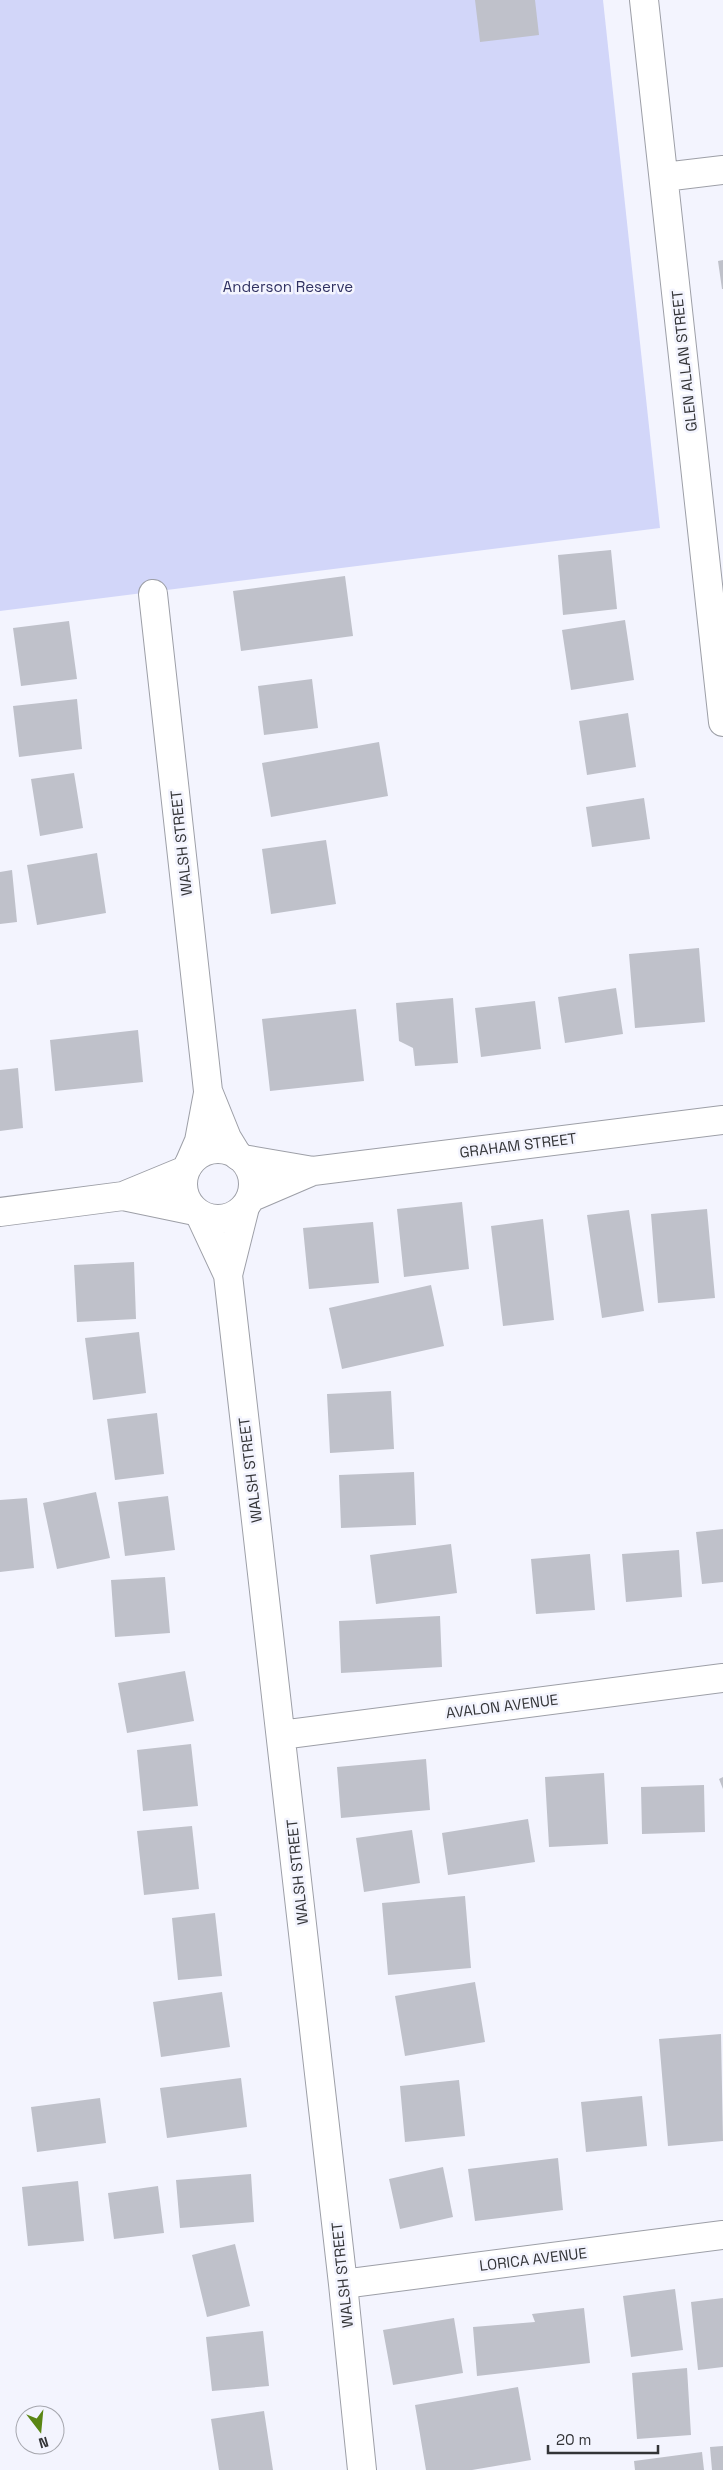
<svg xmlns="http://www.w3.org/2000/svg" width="723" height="2470" viewBox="0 0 723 2470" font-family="'Space Grotesk',sans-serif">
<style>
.green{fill:#d2d6f9}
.building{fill:#bfc1ca}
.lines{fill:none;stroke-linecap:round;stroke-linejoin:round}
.minor-casing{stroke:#9d9fa7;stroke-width:30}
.tertiary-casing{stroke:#9d9fa7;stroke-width:30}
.minor{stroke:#fff;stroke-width:28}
.tertiary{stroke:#fff;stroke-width:28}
.labels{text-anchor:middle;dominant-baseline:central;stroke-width:5;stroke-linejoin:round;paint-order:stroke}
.park-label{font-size:15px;fill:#303162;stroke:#f3f4fe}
.street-label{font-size:15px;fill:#333437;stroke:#f3f4fe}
</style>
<rect width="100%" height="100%" fill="#f3f4fe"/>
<path class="green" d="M0,0h603l57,528 -660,83z"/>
<path class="building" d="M475,0h60l4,35 -59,7z
M723,260v29h-1l-4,-28z
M611,550l6,59 -54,6 -5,-60z
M345,576l8,60 -112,15 -8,-60z
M625,620l9,60 -63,10 -9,-60z
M69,621l8,58 -56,7 -8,-58z
M312,679l6,49 -54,7 -6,-49z
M77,699l5,50 -63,8 -6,-51z
M628,713l8,54 -49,8 -8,-54z
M379,742l9,54 -117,21 -9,-54z
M74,773l9,55 -43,8 -9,-57z
M644,798l6,41 -58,8 -6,-40z
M326,840l10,64 -65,10 -9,-65z
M97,853l9,60 -69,12 -10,-60z
M12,870l5,52 -17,2v-52z
M699,948l6,74 -70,6 -6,-74z
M616,988l7,46 -58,9 -7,-46z
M453,998l5,65 -43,3 -2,-18 -14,-7 -3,-38z
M535,1001l6,48 -60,8 -6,-49z
M356,1009l8,72 -94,10 -8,-72z
M138,1030l5,52 -88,9 -5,-51z
M18,1068l5,60 -23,3v-61z
M462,1202l7,67 -65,8 -7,-68z
M707,1209l8,89 -57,5 -7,-89z
M629,1210l15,101 -42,7 -15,-103z
M543,1219l11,101 -51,6 -12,-100z
M373,1222l6,61 -70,6 -6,-61z
M134,1262l2,57 -59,3 -3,-57z
M431,1285l13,61 -102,23 -13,-61z
M139,1332l7,61 -53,7 -8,-62z
M391,1391l3,58 -64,4 -3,-59z
M157,1413l7,61 -49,6 -8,-61z
M414,1472l2,53 -75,3 -2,-53z
M96,1492l14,66 -53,11 -14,-66z
M168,1496l7,54 -50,6 -7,-54z
M27,1498l7,70 -34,4v-72z
M723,1529v53l-21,2 -6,-52z
M451,1544l6,49 -81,11 -6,-49z
M679,1550l3,47 -56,5 -4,-48z
M590,1554l5,56 -59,4 -5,-55z
M165,1577l5,56 -55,4 -4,-57z
M440,1616l2,51 -101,6 -2,-52z
M185,1671l9,50 -67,12 -9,-50z
M191,1744l7,62 -55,5 -6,-61z
M426,1759l4,51 -89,8 -4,-51z
M604,1773l4,71 -59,3 -4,-70z
M723,1777v12l-4,-10z
M704,1785l1,47 -63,2 -1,-47z
M528,1819l7,43 -87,13 -6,-42z
M192,1826l7,63 -55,6 -7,-64z
M412,1830l8,53 -56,9 -8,-54z
M465,1896l6,72 -83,7 -6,-72z
M215,1913l7,63 -44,4 -6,-62z
M475,1982l10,60 -80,14 -10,-60z
M222,1992l8,55 -69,10 -8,-55z
M721,2034l2,107 -55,5 -9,-107z
M241,2078l6,49 -80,11 -7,-50z
M459,2080l6,56 -60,6 -5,-56z
M642,2096l5,50 -61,6 -5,-50z
M100,2098l6,45 -69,9 -6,-45z
M558,2158l5,52 -88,11 -7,-52z
M443,2167l10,50 -53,12 -11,-50z
M251,2174l3,48 -74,6 -4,-48z
M78,2181l6,60 -56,5 -6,-59z
M158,2186l6,47 -50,6 -6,-46z
M235,2244l15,62 -43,11 -15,-62z
M675,2289l8,61 -52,7 -8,-61z
M723,2298v69l-25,3 -7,-68z
M584,2308l6,55 -113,13 -4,-49 62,-5 -3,-8z
M454,2318l9,55 -70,12 -10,-55z
M263,2331l6,55 -57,5 -6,-54z
M687,2368l4,67 -54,4 -5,-66z
M518,2387l13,73 -59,10h-46l-11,-65z
M264,2411l9,59h-54l-8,-51z
M723,2446v24h-11l-2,-23z
M702,2452l2,18h-69l-1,-9z"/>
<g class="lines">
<defs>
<path id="minor" d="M644,0l79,722
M664,177l59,-7
M153,594l55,497 19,47 11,18
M189,1164l10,-23 9,-48
M200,1215l28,60 115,1009 19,186
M228,1275l17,-68
M281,1735l442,-57
M343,2284l380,-49"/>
<path id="tertiary" d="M183 1184a35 35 0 1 1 70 0a35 35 0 1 1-70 0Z
M243,1159l70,12 410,-51
M123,1196l72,15
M250,1198l63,-27
M0,1212l123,-16 63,-26"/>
</defs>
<use href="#minor" class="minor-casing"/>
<use href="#tertiary" class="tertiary-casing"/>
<use href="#minor" class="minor"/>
<use href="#tertiary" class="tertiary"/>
</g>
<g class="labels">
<g class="park-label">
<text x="288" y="286">Anderson Reserve</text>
</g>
<g class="street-label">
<text transform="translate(684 361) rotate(-96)">GLEN ALLAN STREET</text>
<text transform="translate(181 843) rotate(-96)">WALSH STREET</text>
<text transform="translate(518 1145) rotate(-7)">GRAHAM STREET</text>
<text transform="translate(250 1470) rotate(-97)">WALSH STREET</text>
<text transform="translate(502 1706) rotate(-7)">AVALON AVENUE</text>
<text transform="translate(297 1872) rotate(-96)">WALSH STREET</text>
<text transform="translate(533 2259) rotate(-7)">LORICA AVENUE</text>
<text transform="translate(342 2275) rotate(-96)">WALSH STREET</text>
</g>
</g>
<g transform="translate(40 2430) rotate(164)"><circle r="24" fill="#f3f4fe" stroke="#a6a7ae"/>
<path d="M0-4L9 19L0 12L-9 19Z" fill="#5a8614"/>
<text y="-8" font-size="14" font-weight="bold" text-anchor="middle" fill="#333437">N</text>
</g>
<path d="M548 2445v8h110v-8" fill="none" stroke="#333437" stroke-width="2.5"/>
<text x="556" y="2445" font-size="15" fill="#333437" stroke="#f3f4fe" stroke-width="4" paint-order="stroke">20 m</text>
</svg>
